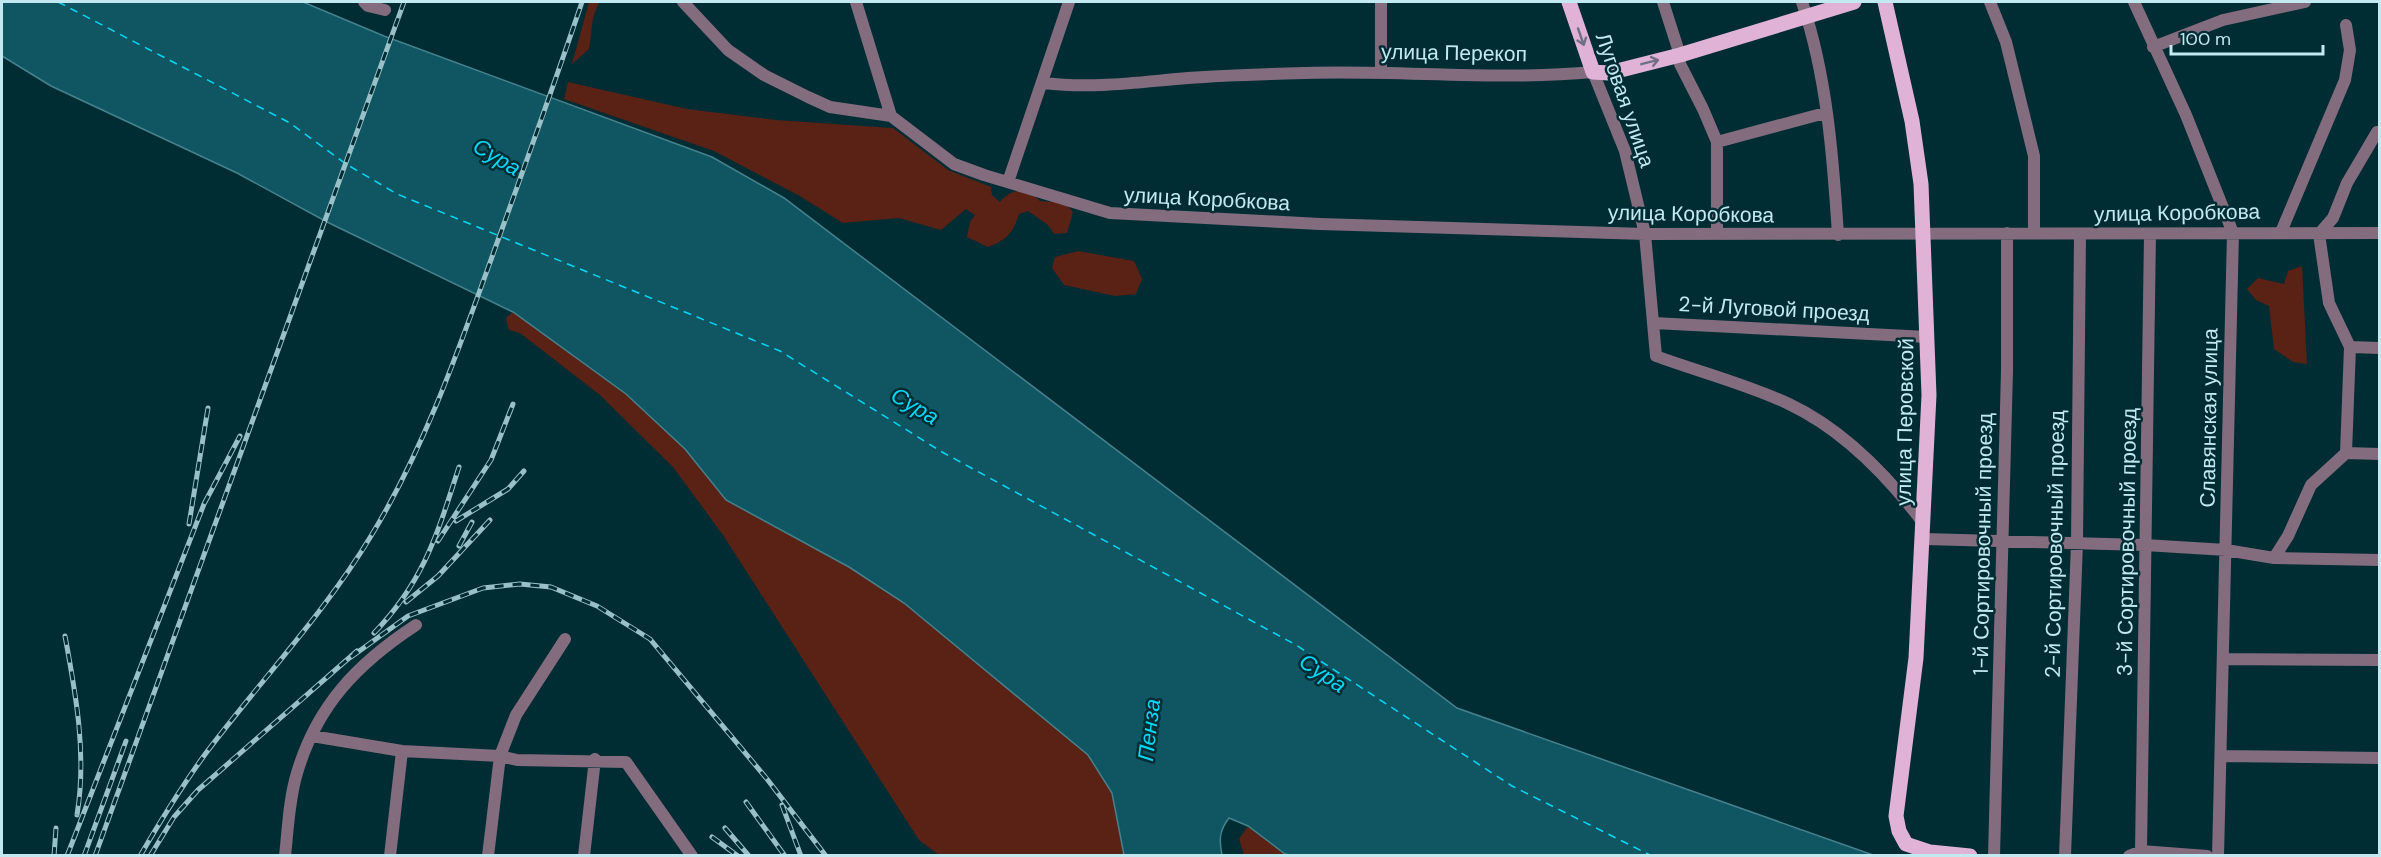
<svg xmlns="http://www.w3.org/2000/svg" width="2381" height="857" viewBox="0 0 2381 857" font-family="'DM Sans',sans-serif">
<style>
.green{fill:#5a2115}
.water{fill:#105662;stroke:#45828d;stroke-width:1.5}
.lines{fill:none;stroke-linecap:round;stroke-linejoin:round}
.ferry{stroke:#02d9f9;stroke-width:1.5;stroke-dasharray:8 6;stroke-linecap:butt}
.minor{stroke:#826c7d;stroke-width:12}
.major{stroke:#dfb2d6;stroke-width:15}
.rail-casing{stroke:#99c0c8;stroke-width:5}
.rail{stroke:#002c34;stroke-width:3;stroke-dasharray:9;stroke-linecap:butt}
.oneway{stroke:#706f85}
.labels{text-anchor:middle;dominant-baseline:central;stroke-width:5;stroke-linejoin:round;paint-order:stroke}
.street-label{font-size:21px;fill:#c2e8f0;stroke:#002c34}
.water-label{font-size:22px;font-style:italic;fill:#02d9f9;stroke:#002c34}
</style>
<rect width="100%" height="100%" fill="#002c34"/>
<path class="green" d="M589,2h10l-6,16 -4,31 -17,15z
M568,82l119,27 89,11 117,8 55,42 43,17 1,8 8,7c12,-14 26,-15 40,-1l25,2 8,9 -6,21 -13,1 -6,-9 -20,-14 -9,3c-5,18 -13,27 -31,33l-21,-10 3,-15 5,-7 -9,-6 -25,21 -42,-12 -56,5 -45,-28 -84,-44 -150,-52z
M1078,251l56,10 8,18 -6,15 -21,2 -51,-11 -12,-17 3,-11z
M2302,266l5,98 -14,-2 -19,-13 -5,-43 -13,-6 -9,-11 11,-11 26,6 4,-13z
M513,312l113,82 59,55 41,51 123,67 55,36 184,152 24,38 12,62h-185l-20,-15 -196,-305 -50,-68 -73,-72 -80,-62 -11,-3 -3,-12z
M1248,826l36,28 10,1h-50l-5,-16z"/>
<path class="water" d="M2,2h301l81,34 328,121 72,41 673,510 416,147 -579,1 -9,-2 -37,-28 -19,-8c-10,13 -10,22 -7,37h-98l-12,-62 -24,-38 -184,-152 -55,-36 -123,-67 -41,-51 -59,-55 -113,-82 -186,-90 -90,-49 -186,-87 -49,-30z"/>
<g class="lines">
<path class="ferry" d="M58,2l232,121 56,41 51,30 383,157 162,101 354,193 216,141 140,70"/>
<path class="minor" d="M364,2l4,4 17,4
M683,2l45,48 36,25 44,22 22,10 61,9 63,48 30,11 126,38 210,11 325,10 735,-1
M856,2l35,114
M1663,2l17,53v9l23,45 14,33v92
M1802,2c25,74 31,155 36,233
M1990,2l16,40 28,114v77
M2134,2l52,113 47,118 -15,623
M2153,47l70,-27 82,-18
M1381,71v-69
M1044,83c49,6 95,-1 144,-5 39,-3 79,-4 118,-5 96,-3 192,8 287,-1l32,79 20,83 11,122c43,16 91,28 133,48 55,26 99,72 135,120
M1717,142l108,-29
M1008,182l61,-180
M2281,232l64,-152 5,-30 -4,-25
M1654,323l273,14
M2350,347l30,1
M2346,453l34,1
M1924,539l221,6 81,5 48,8 106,2
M2274,558l14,-22 23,-51 35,-32 4,-106 -21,-44 -10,-69 14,-16 14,-35 30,-51h3
M2223,659l157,1
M312,736l90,15 98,5 17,4 109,2 66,94
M2222,756l158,2
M2141,851l9,-617
M285,856c3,-27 4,-57 12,-83 20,-68 61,-110 119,-148
M390,856l12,-105
M488,856l12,-100 16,-41 49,-76
M584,856l11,-97
M1994,856l13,-485v-138
M2065,856l12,-313 3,-309
M2129,856l12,-5 66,5"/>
<path class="major" d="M1569,2l24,70 16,1 71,-18 174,-53
M1885,2l27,119 9,63 8,211 -13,263 -20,158 3,15 7,13 24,8 40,4"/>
<defs>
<path id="rail" d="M456,521l52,-32 16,-18
M189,524l19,-116
M438,541l53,-81 22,-56
M459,546l13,-24
M406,602l32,-26 52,-56
M374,633c50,-52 63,-98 85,-166
M65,636c11,59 22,119 12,179
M351,657l57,-41 75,-28 37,-4 31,3 46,19 53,33 117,140 59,77
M746,802l39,54
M782,805l19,51
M725,828l24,28
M712,837l26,19
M54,856l2,-28
M67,856l137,-352 36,-68
M84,856l42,-115
M95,856l309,-854
M140,856c21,-36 42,-70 66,-103 55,-73 118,-139 165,-217 51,-84 84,-176 117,-268 32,-89 64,-177 94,-266
M150,856l24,-39 24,-27 159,-139"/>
</defs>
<use href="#rail" class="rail-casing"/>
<use href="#rail" class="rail"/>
</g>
<defs><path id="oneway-shaft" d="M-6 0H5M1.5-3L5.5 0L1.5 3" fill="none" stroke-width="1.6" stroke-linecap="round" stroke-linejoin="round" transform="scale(1.5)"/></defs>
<g class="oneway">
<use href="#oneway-shaft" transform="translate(1581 37) rotate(71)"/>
<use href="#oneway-shaft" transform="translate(1650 62) rotate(-14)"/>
</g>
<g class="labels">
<g class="street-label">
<text transform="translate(1454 53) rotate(1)">улица Перекоп</text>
<text transform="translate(1625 100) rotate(71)">Луговая улица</text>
<text transform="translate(1207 199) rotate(3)">улица Коробкова</text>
<text transform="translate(2177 213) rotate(-1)">улица Коробкова</text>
<text transform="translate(1691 214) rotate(1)">улица Коробкова</text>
<text transform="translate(1774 309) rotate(3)">2-й Луговой проезд</text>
<text transform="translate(2209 418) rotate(-89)">Славянская улица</text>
<text transform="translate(1905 422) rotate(-89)">улица Перовской</text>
<text transform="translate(2127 542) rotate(-89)">3-й Сортировочный проезд</text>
<text transform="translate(1983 544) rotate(-89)">1-й Сортировочный проезд</text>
<text transform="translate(2055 544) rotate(-89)">2-й Сортировочный проезд</text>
</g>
<g class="water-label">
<text transform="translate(497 157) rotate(31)">Сура</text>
<text transform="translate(915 406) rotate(31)">Сура</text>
<text transform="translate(1323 673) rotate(34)">Сура</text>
<text transform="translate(1149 730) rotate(-83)">Пенза</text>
</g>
</g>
<rect width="2381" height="857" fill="none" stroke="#c2e8f0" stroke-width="6"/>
<path d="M2171 45v9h152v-9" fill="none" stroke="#c2e8f0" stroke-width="3"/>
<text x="2180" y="45" font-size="18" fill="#c2e8f0" stroke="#002c34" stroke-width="4.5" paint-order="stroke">100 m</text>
</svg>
